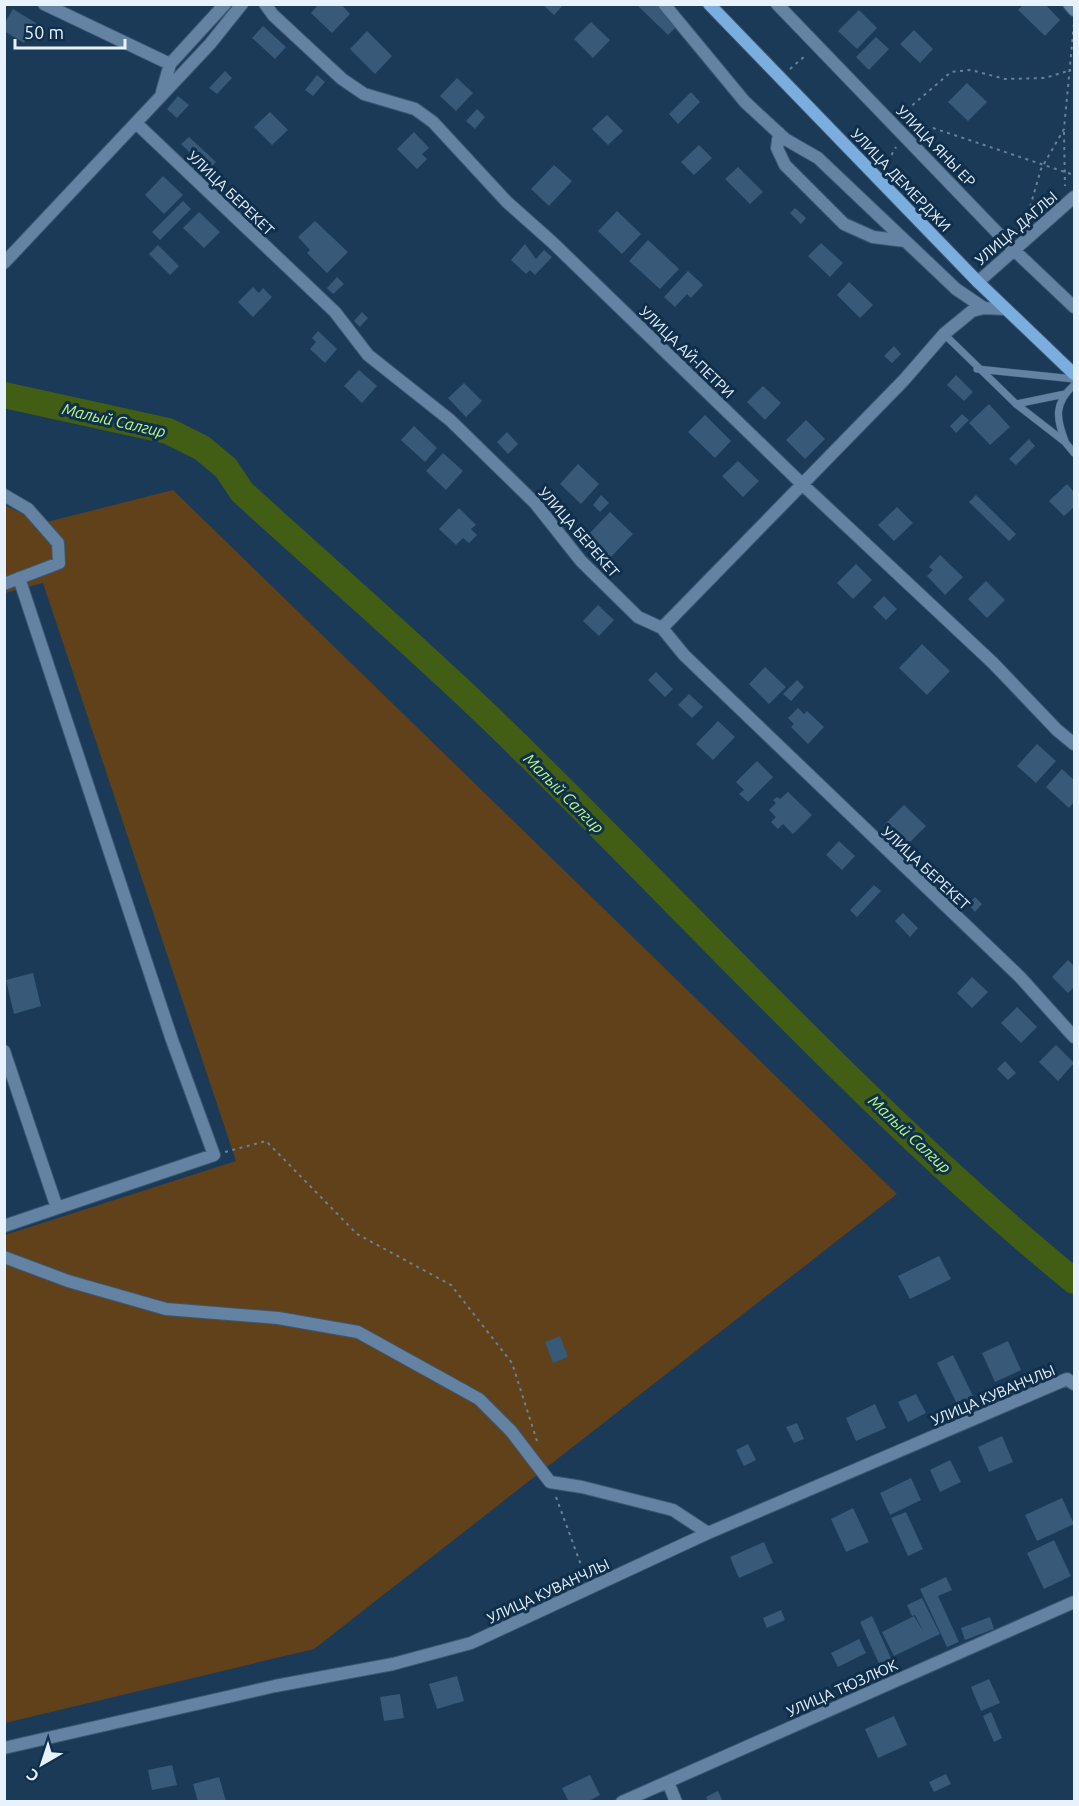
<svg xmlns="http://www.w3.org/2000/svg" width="1079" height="1806" viewBox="0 0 1079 1806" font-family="Ubuntu,sans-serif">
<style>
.green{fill:#60411a}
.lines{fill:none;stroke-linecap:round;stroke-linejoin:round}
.river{stroke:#415e14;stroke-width:26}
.building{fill:#385978}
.lane-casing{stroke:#3b5772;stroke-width:8}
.street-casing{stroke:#3b5772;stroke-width:14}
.secondary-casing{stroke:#3b5772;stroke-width:14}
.path{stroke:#698198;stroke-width:2;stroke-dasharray:3 4.5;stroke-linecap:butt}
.lane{stroke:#6483a2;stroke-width:7}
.street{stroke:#6483a2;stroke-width:12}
.secondary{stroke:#7badde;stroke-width:12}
.labels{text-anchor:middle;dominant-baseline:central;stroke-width:6;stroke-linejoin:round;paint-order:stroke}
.street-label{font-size:15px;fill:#e7f2fe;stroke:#0f2f4c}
.water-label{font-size:16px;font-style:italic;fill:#c1f87e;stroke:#0f2f4c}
</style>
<rect width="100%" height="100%" fill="#1a3a57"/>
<path class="green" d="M173,490l724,704 -583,455 -309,74v-488l231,-74 -193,-578 -38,10 -1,-88 39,18z"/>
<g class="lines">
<path class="river" d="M4,395l164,36 34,17 24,20 16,24c82,75 167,148 247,225 195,188 375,392 585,564"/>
</g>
<path class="building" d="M319,4h22l9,10 -18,19 -21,-20z
M542,4h22l-10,11z
M636,4h25l19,19 -12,12z
M1024,4h21l15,16 -15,16 -27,-26z
M13,9l23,14 -12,20 -20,-12v-7z
M859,10l18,18 -20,21 -19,-18z
M591,22l19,18 -17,18 -19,-19z
M263,26l23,21 -11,12 -23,-21z
M914,30l19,19 -13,14 -20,-19z
M367,31l25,25 -17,18 -25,-25z
M876,37l13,12 -20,21 -13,-13z
M225,71l7,7 -15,16 -8,-6z
M317,75l8,7 -12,14 -8,-6z
M457,78l16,15 -17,18 -16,-15z
M967,83l20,19 -19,19 -20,-19z
M691,92l9,10 -22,22 -9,-10z
M178,96l11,9 -12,13 -10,-9z
M477,109l8,8 -10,12 -9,-8z
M270,112l18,18 -16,15 -18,-18z
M607,115l16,16 -15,14 -16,-16z
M414,132l15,16 -7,6 5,5 -10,10 -20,-20z
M189,137l27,25 -8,8 -27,-26z
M699,145l13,13 -18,17 -13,-13z
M554,165l18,16 -23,25 -18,-17z
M738,167l25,25 -13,12 -25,-25z
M163,176l20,19 -19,19 -19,-19z
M183,201l8,8 -31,31 -8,-8z
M795,208l11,10 -5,6 -11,-11z
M617,211l24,23 -19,20 -24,-23z
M199,212l21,20 -16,16 -21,-20z
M315,221l33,31 -21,21 -20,-20 3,-3 -12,-13z
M648,240l31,29 -19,20 -31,-28z
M821,243l22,20 -13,14 -22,-21z
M525,244l11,15 8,-9 8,7 -17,18 -5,-5 -4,4 -15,-14z
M158,245l21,21 -9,9 -21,-21z
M688,271l15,14 -12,13 -4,-4 -12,13 -11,-10z
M337,277l7,7 -11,10 -6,-6z
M849,282l24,23 -13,13 -23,-23z
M253,287l6,6 4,-5 9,9 -19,20 -15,-15z
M362,312l6,6 -8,9 -6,-6z
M318,331l19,18 -12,14 -15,-14 6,-7 -4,-4z
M894,346l7,8 -9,9 -8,-7z
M359,370l18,16 -15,17 -18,-17z
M956,375l17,17 -9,9 -17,-16z
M464,383l18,18 -16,16 -18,-19z
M763,386l18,17 -16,17 -18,-18z
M989,404l21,23 -20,18 -21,-22z
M962,414l7,6 -13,13 -6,-7z
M705,415l26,26 -16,17 -27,-26z
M806,420l19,19 -20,20 -19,-19z
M414,426l23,22 -12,14 -24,-22z
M507,432l11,12 -10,10 -11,-12z
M1029,439l6,7 -19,19 -7,-6z
M443,453l20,18 -17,19 -20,-19z
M738,461l21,20 -16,16 -21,-21z
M578,464l21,20 -18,20 -21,-20z
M1067,484l7,8v15l-10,9 -15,-15z
M601,495l8,8 -9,9 -7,-7z
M976,495l40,39 -7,7 -40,-39z
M897,507l16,16 -19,18 -16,-16z
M459,508l17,17 -5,4 6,6 -8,8 -6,-5 -7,7 -17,-16z
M610,512l23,22 -23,24 -23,-22z
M940,555l23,22 -18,18 -18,-19 6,-6 -4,-3z
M856,564l16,16 -19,19 -16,-16z
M986,581l19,19 -18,18 -19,-19z
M884,596l13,13 -11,11 -13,-13z
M598,605l16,15 -15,16 -16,-15z
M922,644l28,27 -23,24 -28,-27z
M765,667l21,20 -17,17 -20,-20z
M656,672l17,17 -8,8 -17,-17z
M797,680l7,7 -13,14 -8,-7z
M689,694l14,13 -11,11 -14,-13z
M798,708l6,6 3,-3 17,16 -16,17 -17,-17 3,-3 -6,-6z
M718,721l17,16 -22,23 -17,-16z
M1037,744l19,17 -20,22 -19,-17z
M757,761l16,16 -25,25 -9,-8 5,-4 -8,-8z
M1062,769l12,11v22l-5,6 -23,-21z
M788,792l24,23 -19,19 -10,-10 -5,5 -7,-7 5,-5 -7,-7 7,-7 -3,-3 4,-3 3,2z
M904,805l22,21 -20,20 -22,-21z
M839,841l16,15 -13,14 -16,-15z
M874,885l7,6 -24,26 -7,-7z
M975,897l7,7 -7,8 -7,-8z
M903,913l15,15 -8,9 -15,-16z
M1068,960l6,6v21l-6,6 -16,-16z
M33,973l8,33 -27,8 -8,-34z
M972,977l16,15 -16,16 -15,-15z
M1017,1007l20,20 -16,16 -20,-20z
M1056,1045l18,18 -16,18 -19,-19z
M1005,1061l11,12 -8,7 -11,-11z
M939,1256l12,23 -41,20 -12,-23z
M560,1336l8,21 -15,6 -8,-21z
M1008,1341l13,29 -26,12 -13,-29z
M953,1355l21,43 -16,8 -21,-43z
M916,1394l10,19 -18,9 -10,-20z
M875,1404l11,24 -30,13 -10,-23z
M797,1423l7,16 -10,4 -8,-16z
M1002,1436l11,26 -24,10 -11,-25z
M748,1444l8,16 -12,6 -8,-16z
M950,1460l11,22 -21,10 -10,-22z
M911,1478l10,22 -31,15 -10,-22z
M1062,1498l12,26 -37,17 -12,-26z
M853,1508l16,34 -23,10 -15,-33z
M906,1512l17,37 -15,7 -17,-38z
M1054,1540l17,36 -27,13 -17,-36z
M764,1542l9,21 -34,15 -9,-21z
M946,1577l6,13 -14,6 21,46 -12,5 -27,-58z
M922,1598l18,36 -46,22 -12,-24 32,-16 9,15 -8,-16 -3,1 -5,-11z
M781,1610l4,10 -18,8 -4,-10z
M872,1616l22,49 -12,5 -22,-48z
M990,1617l4,12 -29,11 -4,-12z
M859,1639l7,14 -28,14 -7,-14z
M457,1676l7,25 -27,8 -8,-25z
M989,1679l11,24 -19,8 -10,-24z
M400,1694l4,24 -20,3 -4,-24z
M991,1712l11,26 -8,4 -11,-26z
M894,1716l13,29 -29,13 -13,-29z
M172,1765l5,20 -25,5 -4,-20z
M946,1774l5,10 -17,8 -5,-10z
M590,1775l10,20 -13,7h-18l-7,-14z
M219,1777l7,24 -28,1 -5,-18z
M718,1791l5,11h-15l-2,-5z"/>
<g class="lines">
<defs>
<path id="lane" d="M944,334l72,70 49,38 9,11
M977,369l97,10
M1016,404l49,-10
M1065,441c-9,-23 -11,-38 9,-56"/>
<path id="street" d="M44,4l126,60
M265,4l8,11 69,64 22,15 51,15 18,13 74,80 45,40 251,243 190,178 64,67 17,14
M664,4l81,98 40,37 33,19 138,131 28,19
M777,4l238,247 59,56
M1069,4l5,6
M162,92l8,-28 55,-60
M136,123l199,189 33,43 82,65 85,83 46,58 57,56 24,11 22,27 336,322 54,60
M779,133l-2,15 8,17 59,59 29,13 32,4
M4,263l206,-219 32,-40
M978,282l96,-85
M4,495l24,14 30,34 1,20 -55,21
M662,628l242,-248 40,-46 28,-23 12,-3 22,1
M4,1051l53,157
M4,1226l210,-71 -42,-115 -153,-462
M4,1257l64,24 98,28 112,9 80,14 121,67 32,32 39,51 32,5 91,23 35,23
M4,1748l271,-62 118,-22 78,-21 237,-110 359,-154 7,5
M668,1782l8,20
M622,1802l452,-200"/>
<path id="secondary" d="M709,4l269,278 96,92"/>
</defs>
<use href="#lane" class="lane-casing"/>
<use href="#street" class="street-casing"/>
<use href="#secondary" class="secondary-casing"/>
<path class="path" d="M790,69l16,-14
M901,115l50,-43 20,-2 34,9 40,-1 26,-8
M918,130l15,-2 141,47
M1064,132l1,54
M884,168l12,-21
M1026,221l15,-52 23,-40 10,-106
M225,1152l41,-11 91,93 94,51 61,78 25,78
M556,1497l29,79"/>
<use href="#lane" class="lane"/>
<use href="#street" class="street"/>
<use href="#secondary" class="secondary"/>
</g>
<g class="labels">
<g class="street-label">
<text transform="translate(936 146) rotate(46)">УЛИЦА ЯНЫ ЕР</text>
<text transform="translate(901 180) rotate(46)">УЛИЦА ДЕМЕРДЖИ</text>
<text transform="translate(231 193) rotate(44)">УЛИЦА БЕРЕКЕТ</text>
<text transform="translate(1016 228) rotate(-41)">УЛИЦА ДАГЛЫ</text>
<text transform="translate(687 352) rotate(44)">УЛИЦА АЙ-ПЕТРИ</text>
<text transform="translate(579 532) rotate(49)">УЛИЦА БЕРЕКЕТ</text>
<text transform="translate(926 868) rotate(43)">УЛИЦА БЕРЕКЕТ</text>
<text transform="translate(993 1395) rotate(-23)">УЛИЦА КУВАНЧЛЫ</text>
<text transform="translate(548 1591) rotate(-25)">УЛИЦА КУВАНЧЛЫ</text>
<text transform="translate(842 1688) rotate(-24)">УЛИЦА ТЮЗЛЮК</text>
</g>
<g class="water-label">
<text transform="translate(114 420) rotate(13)">Малый Салгир</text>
<text transform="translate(564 793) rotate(45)">Малый Салгир</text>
<text transform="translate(910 1134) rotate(43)">Малый Салгир</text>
</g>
</g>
<rect width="1079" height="1806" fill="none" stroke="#e7f2fe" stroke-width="12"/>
<g transform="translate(42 1764) rotate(219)" stroke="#0f2f4c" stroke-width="4.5" paint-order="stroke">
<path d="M0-4.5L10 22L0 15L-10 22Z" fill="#e7f2fe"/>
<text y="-9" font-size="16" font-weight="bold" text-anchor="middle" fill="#e7f2fe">С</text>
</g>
<path d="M15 39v9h110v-9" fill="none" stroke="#e7f2fe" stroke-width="3"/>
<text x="24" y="39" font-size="18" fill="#e7f2fe" stroke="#0f2f4c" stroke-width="4.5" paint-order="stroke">50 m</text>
</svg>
